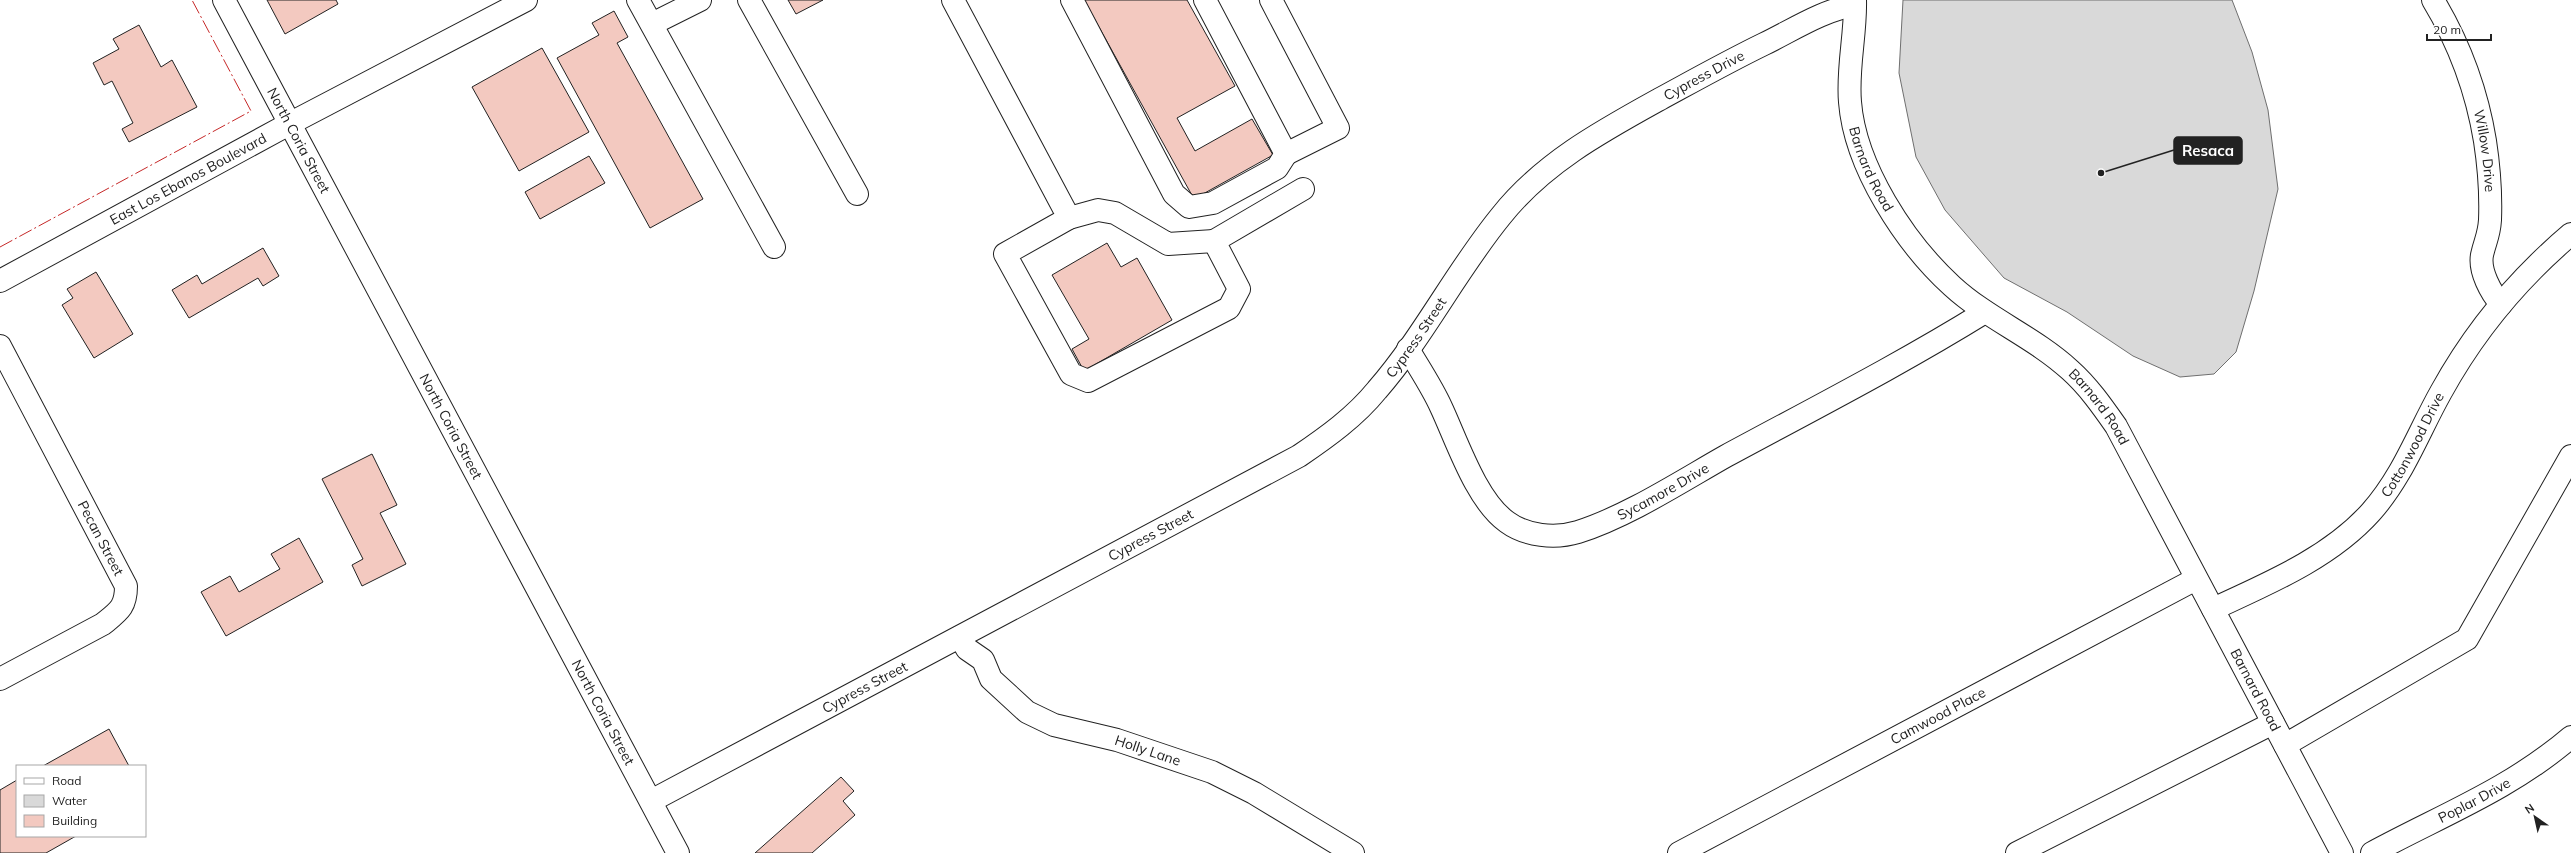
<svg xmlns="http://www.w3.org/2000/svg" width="2571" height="853" viewBox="0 0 2571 853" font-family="Mulish,sans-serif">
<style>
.water{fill:#d9d9d9;stroke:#6f6f6f}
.building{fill:#f3c9c0;stroke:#222}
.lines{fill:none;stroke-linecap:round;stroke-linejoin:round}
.minor-casing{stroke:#222;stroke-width:24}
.minor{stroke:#fff;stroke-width:22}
.power{stroke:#c62828;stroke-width:1;stroke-dasharray:14 3 2 3;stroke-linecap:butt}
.labels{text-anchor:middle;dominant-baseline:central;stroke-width:3;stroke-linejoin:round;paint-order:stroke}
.street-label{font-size:14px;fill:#222;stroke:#fff}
.leader{fill:none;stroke:#222;stroke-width:1.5}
.callout-dot{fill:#222;stroke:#fff;stroke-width:1.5}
.callout{fill:#222;stroke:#222;stroke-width:1.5}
.callout-label{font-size:15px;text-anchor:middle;font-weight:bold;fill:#fff}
</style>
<rect width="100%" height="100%" fill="#fff"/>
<path class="water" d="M1903,0h329l20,52 16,58 10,79 -24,102 -18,61 -22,22 -34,3 -47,-21 -66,-44 -63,-34 -59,-68 -29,-53 -17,-84z"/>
<path class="building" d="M267,0h69l2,4 -53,30z
M788,0h35l-27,14z
M1084,0h103l48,86 -58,32 18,33 57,-32 21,36 -79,44z
M614,11l14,26 -11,6 86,156 -53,29 -93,-170 42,-23 -7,-12z
M139,25l22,42 11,-7 25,47 -68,35 -7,-13 11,-6 -21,-42 -8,4 -11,-22 26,-14 -6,-10z
M542,48l47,84 -70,39 -47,-84z
M589,156l16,27 -65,36 -15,-27z
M1107,243l14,24 16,-9 35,62 -88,51 -12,-22 17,-10 -37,-64z
M263,248l16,28 -16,10 -5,-8 -69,40 -17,-28 25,-15 5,9z
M96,272l37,62 -39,24 -32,-53 11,-7 -6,-9z
M372,454l25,51 -17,8 26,51 -44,22 -10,-21 11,-6 -41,-80z
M299,538l24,44 -97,54 -25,-44 29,-16 9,16 41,-23 -9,-15z
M109,729l20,37h-86z
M841,777l13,14 -11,10 12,14 -43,38h-57z
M17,780v56h59l-30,17h-46v-63z"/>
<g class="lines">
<defs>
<g id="minor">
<path id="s1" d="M224,0l454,853"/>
<path d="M638,0l136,247"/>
<path d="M749,0l108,194"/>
<path d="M953,0l116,218 -64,36 66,120 17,7 141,-73 10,-19 -25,-48 89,-52"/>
<path d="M1072,0l102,194 15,13 24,-4 64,-35 9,-14"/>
<path d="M1205,0l81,154 52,-26 -67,-128"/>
<path id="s2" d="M1855,0c1,34 -8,68 -5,102 5,65 55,141 102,184 36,33 82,51 118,84 18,16 32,36 46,56l226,427"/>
<path id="s3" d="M2433,0c26,43 44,92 52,141 4,26 6,53 5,79 -1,16 -5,21 -8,35 -3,16 9,38 19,49"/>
<path d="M652,24l48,-24"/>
<path d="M1069,218l29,-8 17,3 53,31 46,-3"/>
<path id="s4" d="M0,281l289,-157 237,-124"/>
<path id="s5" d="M0,346l126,240c0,21 -7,25 -23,38l-103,55"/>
<path id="s6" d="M1408,349c11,19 24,38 33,58 16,34 35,93 66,115 19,14 48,17 71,10 50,-16 102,-50 148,-76 87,-47 175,-92 259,-144"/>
<path id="s7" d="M2213,609c54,-25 117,-51 158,-97 32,-36 47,-79 70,-120 33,-60 78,-114 130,-158"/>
<path id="s8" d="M960,637l7,12 16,11 8,19 36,33 27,13 63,15 95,32 42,21 99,60"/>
<path d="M2285,745l182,-106 104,-183"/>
<path id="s9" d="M651,801l648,-345c28,-19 56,-39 78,-66 47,-54 79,-119 124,-174 42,-53 101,-85 159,-117 35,-19 69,-38 104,-55 29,-14 59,-34 91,-39"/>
<path id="s10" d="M1679,853l517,-274"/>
<path d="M2017,853l256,-130"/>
<path id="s11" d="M2372,853c70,-38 137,-63 199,-116"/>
</g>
</defs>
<use href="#minor" class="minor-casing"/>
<use href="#minor" class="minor"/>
<path class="power" d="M0,247l251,-136 -59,-111"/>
</g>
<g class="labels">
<g class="street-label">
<text stroke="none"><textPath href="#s9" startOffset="1299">Cypress Drive</textPath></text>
<text stroke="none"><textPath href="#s1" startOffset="159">North Coria Street</textPath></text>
<text stroke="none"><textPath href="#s3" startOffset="161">Willow Drive</textPath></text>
<text stroke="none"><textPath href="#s2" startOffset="173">Barnard Road</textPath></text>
<text stroke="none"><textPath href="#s4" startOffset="214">East Los Ebanos Boulevard</textPath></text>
<text stroke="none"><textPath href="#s9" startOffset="902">Cypress Street</textPath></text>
<text stroke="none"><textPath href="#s2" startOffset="509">Barnard Road</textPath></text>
<text stroke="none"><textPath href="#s1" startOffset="483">North Coria Street</textPath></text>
<text stroke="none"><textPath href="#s7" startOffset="266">Cottonwood Drive</textPath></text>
<text stroke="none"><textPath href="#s6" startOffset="369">Sycamore Drive</textPath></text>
<text stroke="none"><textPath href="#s9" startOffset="566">Cypress Street</textPath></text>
<text stroke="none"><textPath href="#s5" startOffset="217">Pecan Street</textPath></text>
<text stroke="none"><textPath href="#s9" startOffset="242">Cypress Street</textPath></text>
<text stroke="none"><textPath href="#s2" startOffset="833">Barnard Road</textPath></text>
<text stroke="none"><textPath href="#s1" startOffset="807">North Coria Street</textPath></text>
<text stroke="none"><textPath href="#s10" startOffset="293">Camwood Place</textPath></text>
<text stroke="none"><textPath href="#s8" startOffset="230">Holly Lane</textPath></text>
<text stroke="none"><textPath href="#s11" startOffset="115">Poplar Drive</textPath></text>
</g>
</g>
<path class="leader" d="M2101 173L2174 150"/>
<circle class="callout-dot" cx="2101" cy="173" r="4"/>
<rect class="callout" x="2174" y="137" width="68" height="27" rx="4"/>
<g class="callout-label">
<text x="2208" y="156">Resaca</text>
</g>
<rect x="16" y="765" width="130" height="72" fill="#ffffff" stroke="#a7a7a7"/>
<rect x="24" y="778" width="20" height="6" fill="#ffffff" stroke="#a7a7a7"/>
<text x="52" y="785" font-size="12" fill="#222222">Road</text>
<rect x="24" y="795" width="20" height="12" fill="#d9d9d9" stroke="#a7a7a7"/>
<text x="52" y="805" font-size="12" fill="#222222">Water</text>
<rect x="24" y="815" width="20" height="12" fill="#f3c9c0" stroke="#a7a7a7"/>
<text x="52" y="825" font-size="12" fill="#222222">Building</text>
<g transform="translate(2535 817) rotate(326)" stroke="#ffffff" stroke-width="3" paint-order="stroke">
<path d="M0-3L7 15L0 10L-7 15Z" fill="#222222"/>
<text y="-6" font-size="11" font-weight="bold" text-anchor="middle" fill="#222222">N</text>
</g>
<path d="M2427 34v6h64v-6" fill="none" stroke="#222222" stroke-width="2"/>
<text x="2433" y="34" font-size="12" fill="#222222" stroke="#ffffff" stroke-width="3" paint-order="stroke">20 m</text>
</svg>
